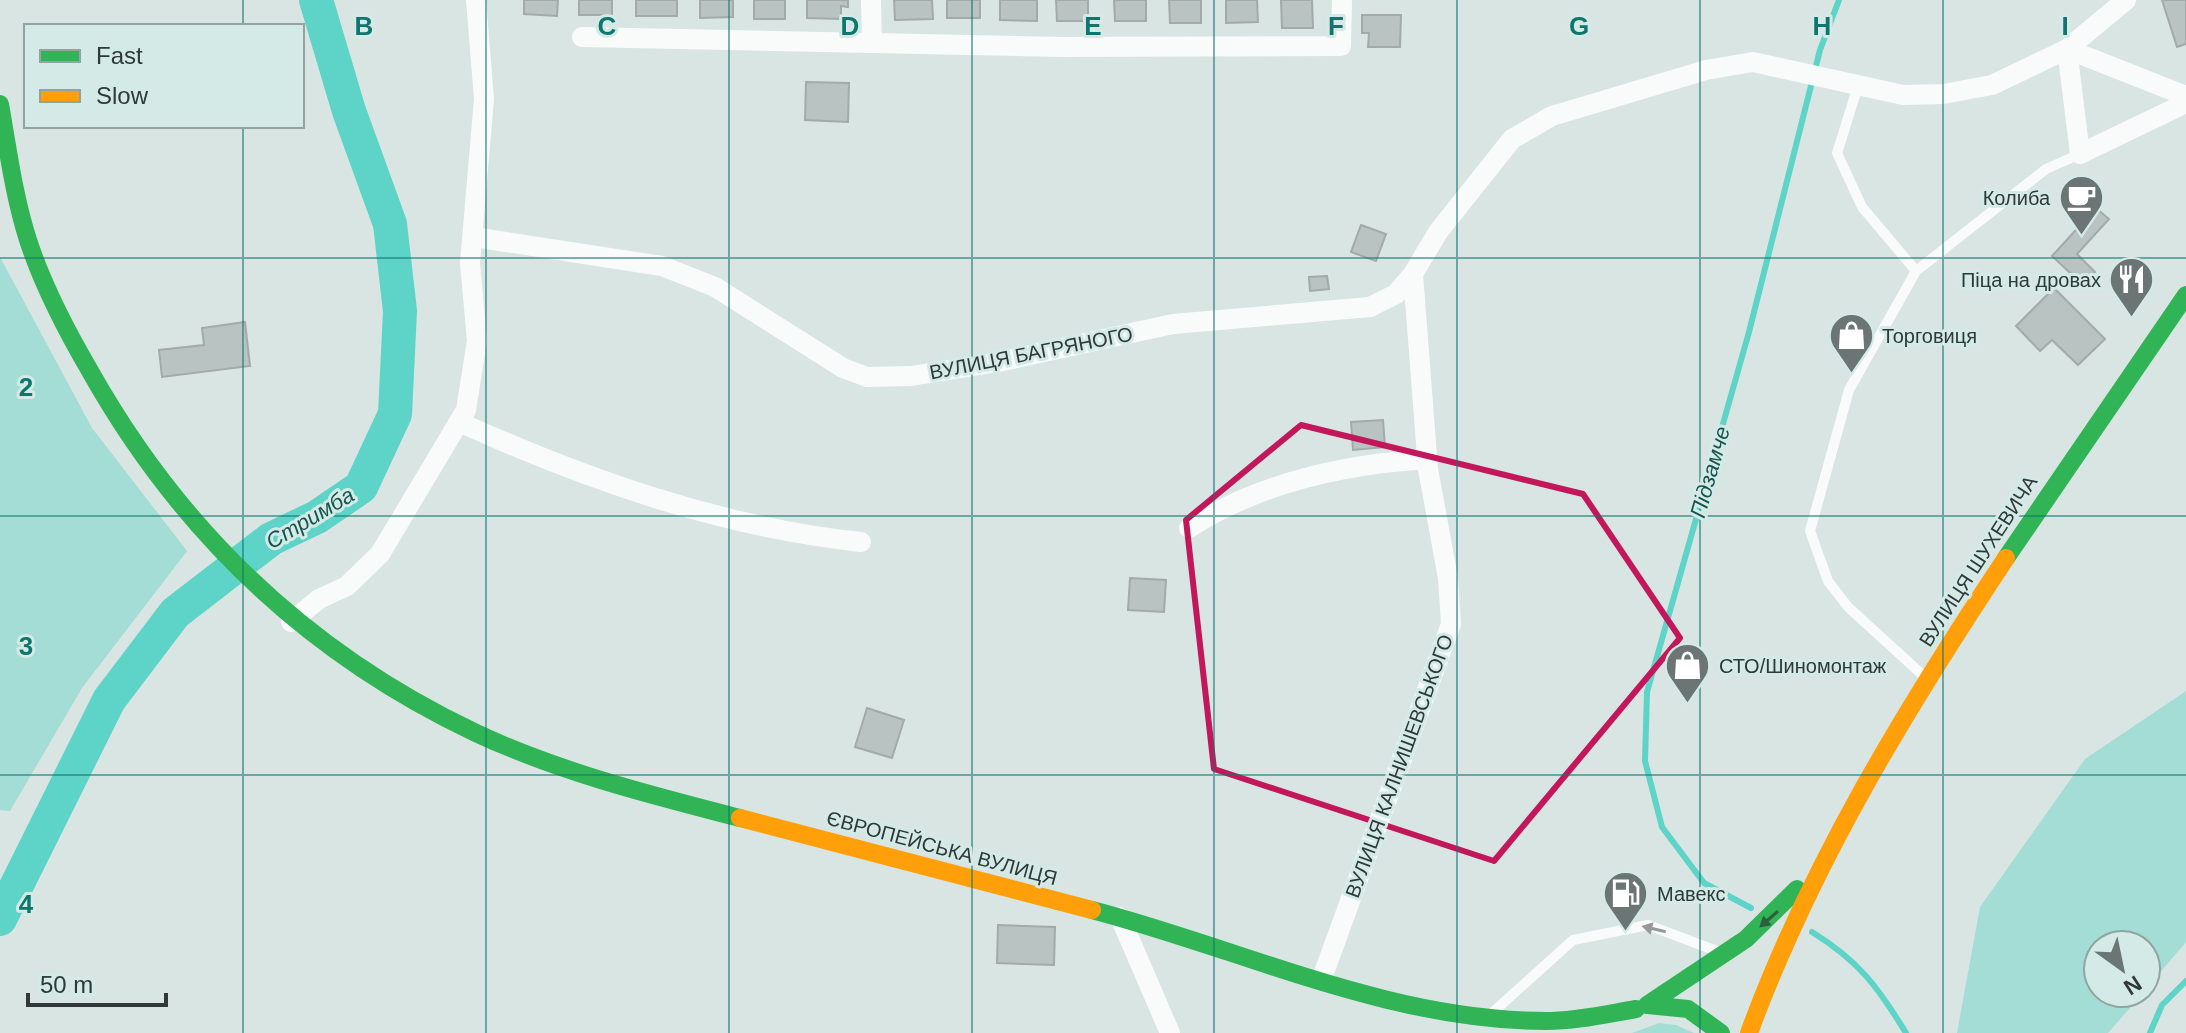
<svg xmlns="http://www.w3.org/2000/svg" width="2186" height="1033" viewBox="0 0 2186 1033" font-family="Arial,sans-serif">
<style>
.green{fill:#a3ddd5}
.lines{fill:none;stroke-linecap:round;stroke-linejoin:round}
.stream{stroke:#5ed3c7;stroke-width:6}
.river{stroke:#5ed3c7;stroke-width:34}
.building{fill:#b9c3c1;stroke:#a2aba9;stroke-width:2}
.lane{stroke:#f9fbfb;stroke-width:10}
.street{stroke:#f9fbfb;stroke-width:20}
.fast{stroke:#30b455;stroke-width:18}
.slow{stroke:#ff9f0a;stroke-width:18}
.oneway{fill:#305e40}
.oneway2{fill:#949a99}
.marked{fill:none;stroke:#c2185b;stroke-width:6;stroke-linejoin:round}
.grid{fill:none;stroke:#0f766e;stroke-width:2;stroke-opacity:0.55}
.labels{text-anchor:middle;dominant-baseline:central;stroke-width:6;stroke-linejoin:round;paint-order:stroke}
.poi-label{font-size:20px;fill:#303937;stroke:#d3eae6;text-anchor:start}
.street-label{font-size:20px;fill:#303937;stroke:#d3eae6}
.water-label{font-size:22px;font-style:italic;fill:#16554e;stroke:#d3eae6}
.grid-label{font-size:26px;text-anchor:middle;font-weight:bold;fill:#0f766e;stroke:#d3eae6;stroke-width:6;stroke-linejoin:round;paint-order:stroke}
</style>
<rect width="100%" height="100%" fill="#d8e5e2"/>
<path class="green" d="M0,257l92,171 95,123 -105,137 -72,123 -10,-1z
M2186,691v251l-40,47v-44h-48v48h45l-35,40h-151l23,-126 105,-148z
M1659,1023l17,2 18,8h-62z"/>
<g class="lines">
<path class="stream" d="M1751,908l-47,-25 -42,-56 -17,-66 2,-69 102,-360 71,-282 19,-50
M1812,932c47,29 66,55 94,101
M2150,1033l12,-28 24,-24"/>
<path class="river" d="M0,919l109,-219 66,-87 96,-74 46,-22 44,-30 34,-73 5,-103 -10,-87 -41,-113 -33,-111"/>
</g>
<path class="building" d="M524,0h34l-1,16 -33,-2z
M579,0h33v15h-33z
M636,0h41v16h-41z
M700,0h33v17l-33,1z
M754,0h31v19h-31z
M807,0h41v7l-7,-1v13l-34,-1z
M894,0h38l1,19 -38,1z
M947,0h33v18h-33z
M1000,0h37v21l-37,-1z
M1056,0h32v21h-31z
M1114,0h32v21h-31z
M1169,0h32v23h-31z
M1226,0h31l1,22 -32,1z
M1281,0h31l1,28h-31z
M2162,0h24v44l-9,3z
M1362,15h39l-1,32h-32l1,-14h-7z
M806,82l43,1 -1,39 -43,-2z
M2096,208l13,11 -32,35 18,18 -12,13 -31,-29z
M1361,225l25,9 -10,27 -25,-9z
M1327,276l2,13 -19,2 -1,-14z
M2054,288l51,51 -27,26 -26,-25 -12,11 -24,-25z
M245,322l5,44 -88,11 -3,-27 45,-5 -2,-17z
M1383,420l2,27 -32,3 -2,-28z
M1130,578l36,2 -2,32 -36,-2z
M867,708l37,12 -12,38 -37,-11z
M998,925l57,2 -1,38 -57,-2z"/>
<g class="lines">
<path class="lane" d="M1858,86l-21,67 25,54 54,64
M1927,679l-79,-72 -20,-26 -18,-50 39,-141 67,-119 130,-102 34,-15
M1492,1013l81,-73 75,-15 74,28"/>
<path class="street" d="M871,0l1,43
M582,37l479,10 280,-1 1,-46
M2186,96l-119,-47 13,105 106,-51
M474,237l188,29 53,21 128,81 24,9 44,-1 87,-14 175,-38 197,-17 26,-13 17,-20
M459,422c128,58 262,105 402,120
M1189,528c70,-45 157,-64 239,-69
M291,622l28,-23 28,-13 33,-32 86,-144 11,-69 -7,-78 14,-164 -8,-99
M1120,917l50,116
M1322,978l129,-354 -3,-46 -20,-109 -15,-195 25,-42 74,-93 40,-23 154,-46 47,-8 150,33 40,-1 49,-9 75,-36 59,-49"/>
<path class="fast" d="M0,104c8,46 14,92 28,136 15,46 38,90 62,131 90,160 219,283 386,362 83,39 175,62 264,85
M2006,558l180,-263
M1092,910c149,39 297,111 454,111 30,0 60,-7 90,-12
M1647,1005l99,-66 51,-50
M1648,1005l40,4 33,24"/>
<path class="slow" d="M740,818l352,92
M1749,1033c63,-171 157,-324 257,-475"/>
</g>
<defs><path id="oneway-solid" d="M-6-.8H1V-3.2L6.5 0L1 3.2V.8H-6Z" transform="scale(2)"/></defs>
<use class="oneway" href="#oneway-solid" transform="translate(1769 919) rotate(139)"/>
<use class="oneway2" href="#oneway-solid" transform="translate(1654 929) rotate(-167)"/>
<path class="marked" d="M1301,425l282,69 97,144 -186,223 -280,-92 -28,-249z"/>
<path class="grid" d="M243,0v26M486,0v1033M729,0v1033M972,0v1033M1214,0v1033M1457,0v1033M1700,0v1033M1943,0v1033M243,126v907M0,258h2186M0,516h2186M0,775h2186"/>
<defs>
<symbol id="cafe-pin" viewBox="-11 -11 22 30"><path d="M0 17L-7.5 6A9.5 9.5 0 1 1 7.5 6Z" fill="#6b7573" stroke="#d3eae6"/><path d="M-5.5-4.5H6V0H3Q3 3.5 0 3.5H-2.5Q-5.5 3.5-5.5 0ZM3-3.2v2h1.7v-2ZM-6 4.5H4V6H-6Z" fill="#fff"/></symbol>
<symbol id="restaurant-pin" viewBox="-11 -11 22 30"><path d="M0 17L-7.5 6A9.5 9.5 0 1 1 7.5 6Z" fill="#6b7573" stroke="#d3eae6"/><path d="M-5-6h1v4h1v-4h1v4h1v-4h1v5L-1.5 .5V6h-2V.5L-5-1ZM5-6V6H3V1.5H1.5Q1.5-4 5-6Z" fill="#fff"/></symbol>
<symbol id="shop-pin" viewBox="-11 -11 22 30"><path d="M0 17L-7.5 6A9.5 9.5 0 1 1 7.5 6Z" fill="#6b7573" stroke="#d3eae6"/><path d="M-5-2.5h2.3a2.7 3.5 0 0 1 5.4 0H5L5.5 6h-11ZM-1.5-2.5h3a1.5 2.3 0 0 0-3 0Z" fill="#fff"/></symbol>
<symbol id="fuel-pin" viewBox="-11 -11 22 30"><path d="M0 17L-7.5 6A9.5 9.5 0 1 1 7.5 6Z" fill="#6b7573" stroke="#d3eae6"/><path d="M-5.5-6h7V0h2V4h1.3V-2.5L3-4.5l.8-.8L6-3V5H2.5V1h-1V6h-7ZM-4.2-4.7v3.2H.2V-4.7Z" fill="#fff"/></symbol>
</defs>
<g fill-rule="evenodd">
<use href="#cafe-pin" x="2056" y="172" width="51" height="69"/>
<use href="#restaurant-pin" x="2106" y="254" width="51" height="69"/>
<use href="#shop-pin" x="1826" y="310" width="51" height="69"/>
<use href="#shop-pin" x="1662" y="640" width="51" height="69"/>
<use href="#fuel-pin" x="1600" y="868" width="51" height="69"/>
</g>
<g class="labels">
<g class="poi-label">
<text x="2050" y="198" text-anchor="end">Колиба</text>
<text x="2101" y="280" text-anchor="end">Піца на дровах</text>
<text x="1882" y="336">Торговиця</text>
<text x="1719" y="666">СТО/Шиномонтаж</text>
<text x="1657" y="894">Мавекс</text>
</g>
<g class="street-label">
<text transform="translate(1031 353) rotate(-11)">ВУЛИЦЯ БАГРЯНОГО</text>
<text transform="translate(1978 561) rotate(-57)">ВУЛИЦЯ ШУХЕВИЧА</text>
<text transform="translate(1399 766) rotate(-70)">ВУЛИЦЯ КАЛНИШЕВСЬКОГО</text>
<text transform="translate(942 848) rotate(15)">ЄВРОПЕЙСЬКА ВУЛИЦЯ</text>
</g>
<g class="water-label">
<text transform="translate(1710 472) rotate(-74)">Підзамче</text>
<text transform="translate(310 518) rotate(-31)">Стримба</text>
</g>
</g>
<g class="grid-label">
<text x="364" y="35">B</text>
<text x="607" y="35">C</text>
<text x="850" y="35">D</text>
<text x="1093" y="35">E</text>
<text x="1336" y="35">F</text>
<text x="1579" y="35">G</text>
<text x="1822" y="35">H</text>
<text x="2065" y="35">I</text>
<text x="26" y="396">2</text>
<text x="26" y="655">3</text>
<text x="26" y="913">4</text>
</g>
<rect x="24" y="24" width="280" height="104" fill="#d3eae6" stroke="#92a3a0" stroke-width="2"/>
<rect x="40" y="50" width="40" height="12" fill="#30b455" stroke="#92a3a0" stroke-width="2"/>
<text x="96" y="64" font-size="24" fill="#303937">Fast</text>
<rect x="40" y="90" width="40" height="12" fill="#ff9f0a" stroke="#92a3a0" stroke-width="2"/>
<text x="96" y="104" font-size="24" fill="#303937">Slow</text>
<g transform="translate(2122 969) rotate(147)"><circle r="38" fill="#d3eae6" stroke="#92a3a0" stroke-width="2"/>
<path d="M0-6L14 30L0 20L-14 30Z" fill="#6b7573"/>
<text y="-12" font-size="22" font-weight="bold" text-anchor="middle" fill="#303937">N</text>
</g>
<path d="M28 993v12h138v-12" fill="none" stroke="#303937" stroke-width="4"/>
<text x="40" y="993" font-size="24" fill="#303937" stroke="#d3eae6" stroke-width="6" paint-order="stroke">50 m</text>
</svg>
